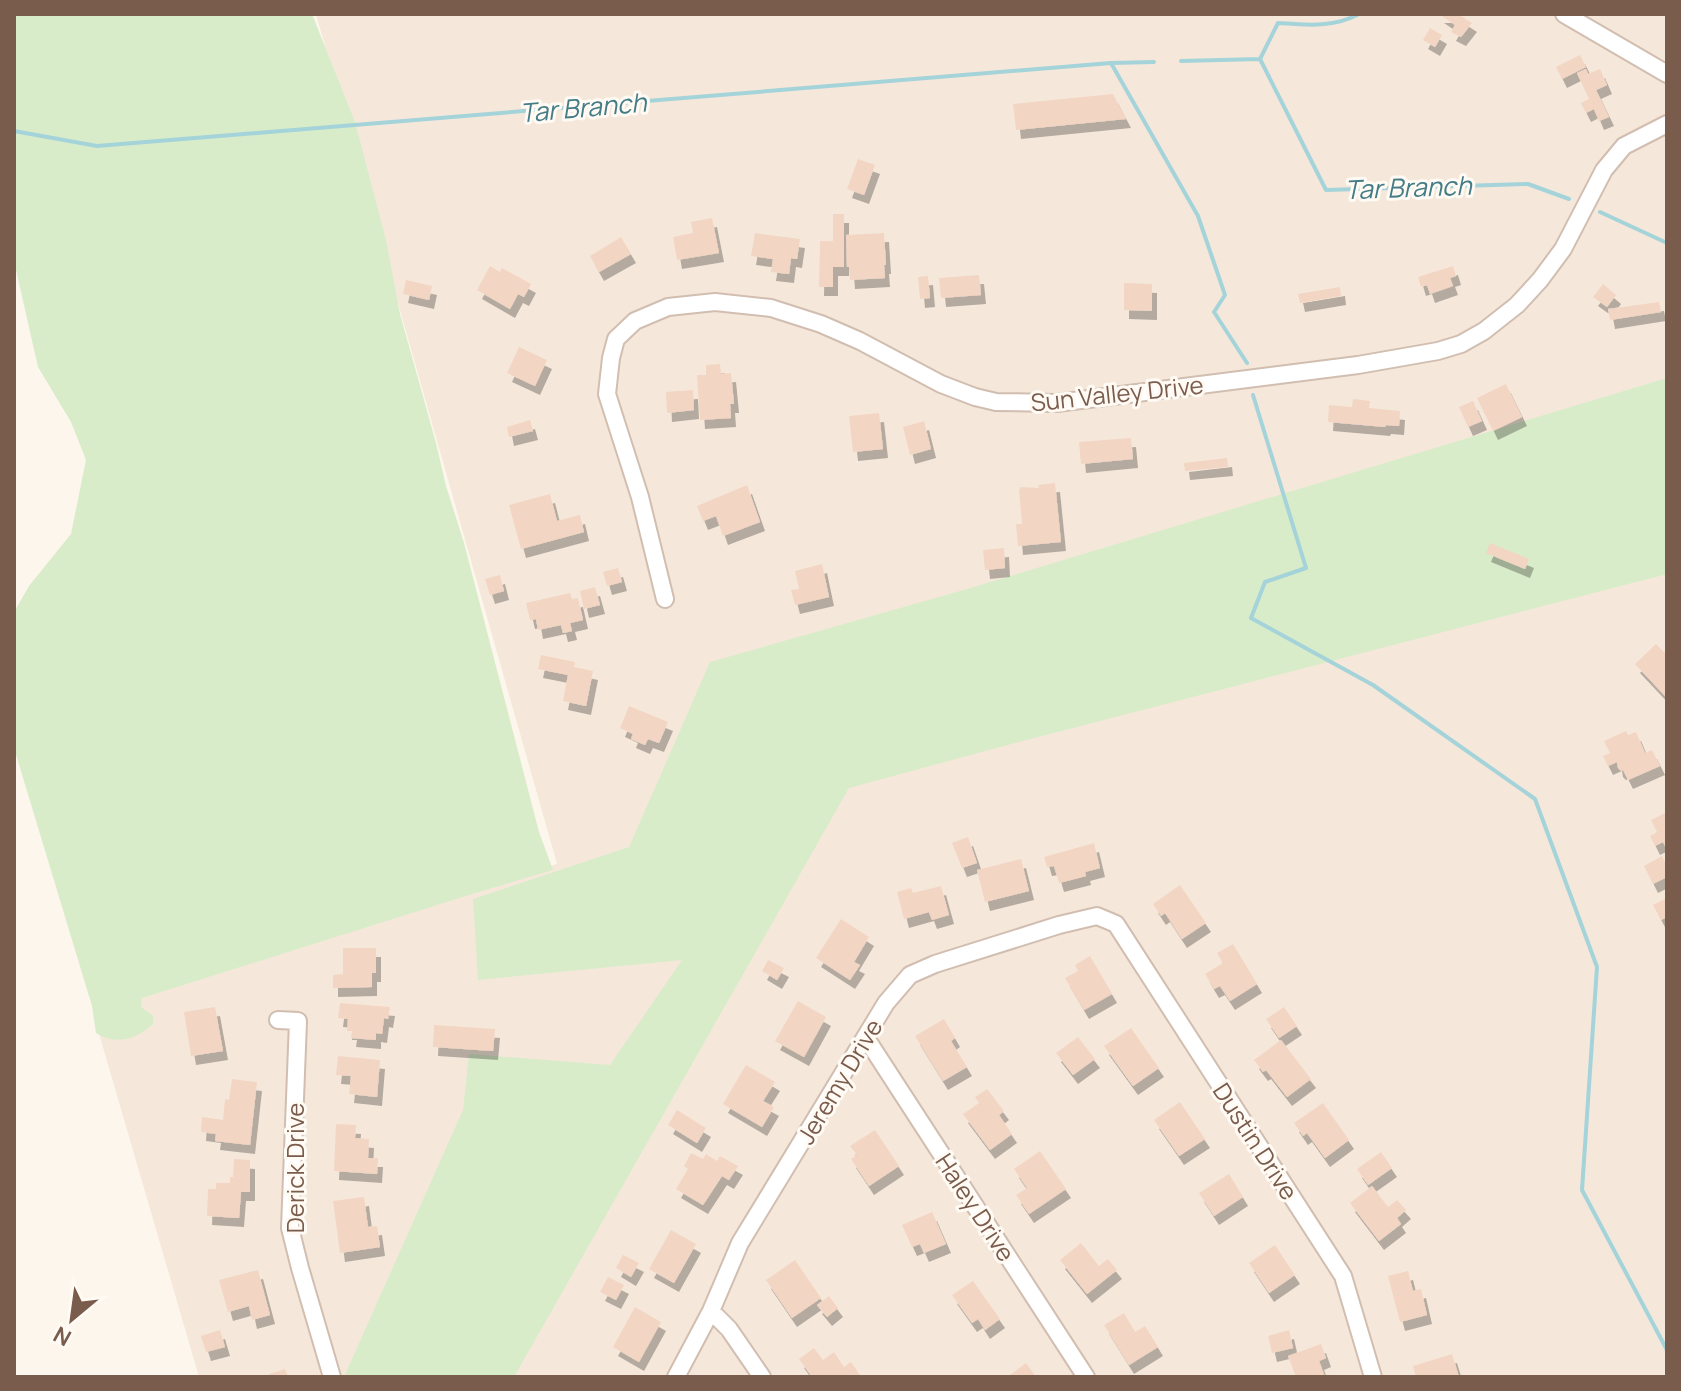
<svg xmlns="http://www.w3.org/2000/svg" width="1681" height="1391" viewBox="0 0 1681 1391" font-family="Manrope,sans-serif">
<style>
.residential{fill:#f5e8da}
.green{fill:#d8ecc9}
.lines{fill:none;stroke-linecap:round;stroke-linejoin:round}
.stream{stroke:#a5d3da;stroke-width:4}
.building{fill:#f3d5c3;filter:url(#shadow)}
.minor-casing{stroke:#d1beb0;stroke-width:20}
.minor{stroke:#fff;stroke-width:16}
.labels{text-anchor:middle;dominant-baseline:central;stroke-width:6;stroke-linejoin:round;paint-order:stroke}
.street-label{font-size:24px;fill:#7a5c4d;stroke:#fffaf3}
.water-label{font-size:26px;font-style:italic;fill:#437c86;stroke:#fffaf3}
</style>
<defs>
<filter id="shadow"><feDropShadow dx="5" dy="9" stdDeviation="0" flood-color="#0004"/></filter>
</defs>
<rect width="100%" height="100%" fill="#fdf6ec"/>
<path class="residential" d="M316,14h1351v1363h-1468l-106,-364 464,-149z"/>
<path class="green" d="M14,14h298l43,108 31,118 14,74 36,129 10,43 18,57 75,289 14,38 -81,24 -330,104 -1,9 12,9v8c-16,15 -37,22 -57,9l-4,-27 -78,-258v-136l15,-26 42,-52 15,-74 -15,-38 -33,-55 -24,-106z
M1667,378v196l-667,173 -151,41 -335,589h-170l119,-267 6,-56 141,11 72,-105 -204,20 -5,-81 156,-52 81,-185 257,-73z"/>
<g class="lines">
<path class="stream" d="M1260,59l18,-36c28,2 55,5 81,-9
M1181,61l79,-2 66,131 202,-6 41,15
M1111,63l87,153 27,79 -11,17 33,51
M14,131l83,15 1014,-83 43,-1
M1600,212l67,31
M1253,395l53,173 -41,14 -14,36 122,67 162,114 62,168 -15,223 85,160"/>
</g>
<path class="building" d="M1439,14h19l14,9 -11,14 -10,-5 4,-7z
M1430,28l12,7 -7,12 -12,-7z
M1580,55l6,12 -24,12 -6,-12z
M1586,69l2,5 12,-5 7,16 -11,5 13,27 -10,4 -5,-12 -8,4 -5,-10 8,-4 -12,-26z
M1113,94l13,25 -110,11 -3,-26z
M858,159l17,6 -11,30 -17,-6z
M833,214h11v53h-11v20h-14l1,-46h13z
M712,218l7,35 -42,7 -4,-23 20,-4 -2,-11z
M755,233l45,6 -3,20 -6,-1 -2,16 -18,-2 2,-13 -22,-3z
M884,233l2,32h-2l1,13 -35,2 -1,-13h-2l-1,-32z
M621,237l10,17 -32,18 -9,-16z
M490,266l10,6 2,-4 29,16 -7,13 -6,-3 -8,15 -33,-19z
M1453,266l3,10 -6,2 3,8 -23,8 -3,-9 -6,2 -3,-10z
M979,275l2,20 -40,3 -2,-20z
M928,276l2,22 -10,1 -2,-22z
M406,280l26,6 -3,14 -26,-6z
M1124,283l28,1v27l-28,-1z
M1603,284l13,11 -9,12 -14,-10z
M1340,287l1,9 -41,7 -2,-9z
M1659,302l2,10 -51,8 -2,-11z
M519,347l28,13 -12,26 -28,-13z
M720,364l1,10 10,-1 3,31h-4l1,14 -31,2 -3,-45h9v-10z
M1506,384l16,33 -29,14 -16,-33z
M693,390l1,20 -27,3 -1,-21z
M1353,399l17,2 -1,7 31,3 -1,15 -13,-1 -1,2 -57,-5 1,-17 23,2z
M1473,401l9,20 -14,6 -9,-20z
M879,413l4,36 -30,3 -4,-36z
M530,420l3,11 -24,6 -2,-10z
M924,421l7,28 -21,6 -7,-28z
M1131,438l2,21 -52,5 -2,-22z
M1227,458l1,9 -43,4 -1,-8z
M1055,483l6,59 -43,4 -2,-22h6l-3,-34 2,-3 18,1 -1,-3z
M747,485l13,37 -37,14 -7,-20 -13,5 -6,-15z
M550,494l7,27 23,-6 4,17 -63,17 -12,-44z
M1490,543l39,16 -4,10 -39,-16z
M1004,548l1,20 -20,2 -2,-20z
M822,564l7,33 -34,8 -4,-15 8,-1 -4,-18z
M618,568l4,14 -15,4 -4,-14z
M500,575l4,16 -14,4 -5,-16z
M595,587l5,18 -16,4 -4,-18z
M570,593l2,6 6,-1 5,22 -13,3 2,8 -9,2 -2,-8 -23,5 -2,-11 -6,1 -4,-17z
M1656,644l11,11v43l-32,-34z
M541,655l34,7 -1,5 19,4 -7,35 -23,-5 5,-26 -30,-6z
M629,706l39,16 -9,21 -11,-4 -3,6 -14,-6 2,-5 -13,-6z
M1626,731l2,4 8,-3 9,21 7,-3 8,16 -32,14 -5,-10 -2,1 -3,-3 -1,-6 -9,4 -5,-10 7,-3 -6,-12z
M1667,812v38l-4,-8 -8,4 -5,-10 7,-4 -6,-12z
M968,837l9,26 -15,5 -10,-25z
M1094,843l6,25 -15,4 1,4 -27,7 -5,-17 -7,1 -3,-10z
M1662,856l5,10v11l-14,7 -9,-18z
M1021,859l8,32 -44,11 -8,-32z
M1180,885l26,38 -24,16 -17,-26 -4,3 -8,-12z
M941,886l8,29 -17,5 -3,-8 -25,7 -7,-27 14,-4 2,5z
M1667,898v19l-6,3 -8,-15z
M841,919l28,18 -15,25 6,3 -10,15 -34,-22z
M1233,944l24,40 -27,17 -10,-15 -6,3 -9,-15 18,-11 -6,-10z
M343,948h33v25h-4v14l-39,1v-13l10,-1z
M1090,956l22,38 -28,16 -19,-32 13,-7 -3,-6z
M768,960l16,8 -7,12 -15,-9z
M798,1001l28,16 -22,40 -29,-16z
M340,1003l50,4 -2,12 -4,-1 -2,16 -6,-1v7l-25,-2 1,-7h-5l1,-12 -10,-1z
M215,1007l8,44 -32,5 -7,-44z
M1284,1007l13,19 -18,12 -13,-19z
M944,1019l11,19 -4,3 16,26 -24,14 -28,-45z
M434,1025l61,4 -2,22 -60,-4z
M1131,1028l28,40 -26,18 -29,-40z
M1078,1037l17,22 -22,16 -17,-22z
M1281,1040l30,39 -24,18 -21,-27 -3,2 -9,-12z
M338,1056l42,4 -3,37 -28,-3 2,-18 -15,-1z
M746,1065l29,17 -12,19 11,6 -12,20 -39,-23z
M232,1079l25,3 -7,63 -35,-4 1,-7 -15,-2 1,-15 21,3 2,-21 4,1z
M987,1089l17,22 -5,4 13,19 -22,16 -27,-36 16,-11 -4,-6z
M1180,1102l25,37 -26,17 -25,-36z
M1323,1103l26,37 -24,18 -18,-25 -4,3 -9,-13z
M677,1110l29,18 -9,15 -29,-18z
M336,1124l20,1 -1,13 14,1 -1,19h10l-1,16 -43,-3z
M875,1130l24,36 -30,20 -18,-27 6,-4 -7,-9z
M1040,1151l26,38 -37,25 -13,-19 11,-7 -13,-19z
M1381,1152l11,16 -24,17 -11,-16z
M691,1153l12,6 3,-5 11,7 3,-5 18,10 -9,14 -7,-4 -19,29 -27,-16 12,-20 -4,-3z
M234,1159l16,1v32h-9l-2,26 -32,-2 1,-27h8v-6h14v-6h3z
M1229,1174l14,23 -29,19 -15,-23z
M1372,1186l16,21 9,-7 9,10 -9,8 4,6 -22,17 -29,-38z
M364,1197l4,30 9,-1 3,21 -40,6 -7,-52z
M932,1212l14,32 -22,9 -4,-9 -8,3 -10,-22z
M671,1230l25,14 -22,39 -25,-14z
M1081,1243l18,23 9,-7 9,11 -30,24 -27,-34z
M1275,1245l20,30 -26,18 -20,-30z
M623,1255l16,8 -8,14 -15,-9z
M795,1260l26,38 -29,20 -26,-38z
M258,1270l12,45 -18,5 -3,-14 -21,6 -9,-32z
M1408,1271l5,20 8,-2 6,26 -27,7 -12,-46z
M608,1277l16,8 -8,15 -16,-8z
M973,1281l27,38 -15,11 -7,-11 -6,4 -20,-28z
M829,1296l9,12 -11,9 -10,-12z
M635,1307l26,15 -22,40 -26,-15z
M1124,1313l11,19 10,-6 13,21 -29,18 -25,-40z
M220,1330l5,17 -19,5 -5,-16z
M1289,1330l4,18 -21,5 -4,-17z
M1321,1344l5,14 -7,3 6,16h-29l-8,-21z
M814,1348l9,12 11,-8 10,15 7,-5 9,13 -3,2h-45l-13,-18z
M1452,1354l7,23h-43l-3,-11z
M1026,1363l10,14h-29z
M285,1369l3,8h-18l-1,-3z"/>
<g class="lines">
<defs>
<path id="minor" d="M1564,14l103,60
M665,599l-25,-102 -33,-103 4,-36 5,-19 19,-18 33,-14 47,-5 56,6 50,16 39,17 81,43 34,13 21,5 61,1 64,-8 237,-30 80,-14 23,-7 23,-13 33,-26 23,-25 23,-31 41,-79 20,-24 43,-22
M278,1020l20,1 -8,207 10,40 32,109
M866,1038l220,339
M711,1311l18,18 33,48
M676,1377l35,-66 29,-68 146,-240 24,-28 25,-11 124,-39 38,-9 19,8 227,352 30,101"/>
</defs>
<use href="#minor" class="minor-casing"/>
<use href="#minor" class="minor"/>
</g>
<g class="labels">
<g class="street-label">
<text transform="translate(1117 393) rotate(-6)">Sun Valley Drive</text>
<text transform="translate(839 1081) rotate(-59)">Jeremy Drive</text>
<text transform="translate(1256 1141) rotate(57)">Dustin Drive</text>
<text transform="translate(294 1168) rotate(-90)">Derick Drive</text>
<text transform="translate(976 1207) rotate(57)">Haley Drive</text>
</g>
<g class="water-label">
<text transform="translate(583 107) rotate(-5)">Tar Branch</text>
<text transform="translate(1408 187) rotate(-2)">Tar Branch</text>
</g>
</g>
<rect width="1681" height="1391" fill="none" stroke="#7a5c4d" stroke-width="32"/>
<g transform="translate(72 1319) rotate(209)" stroke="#fffaf3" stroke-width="6" paint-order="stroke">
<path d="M0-6L14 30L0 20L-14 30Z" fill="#7a5c4d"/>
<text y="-12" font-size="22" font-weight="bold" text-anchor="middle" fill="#7a5c4d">N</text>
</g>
</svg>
